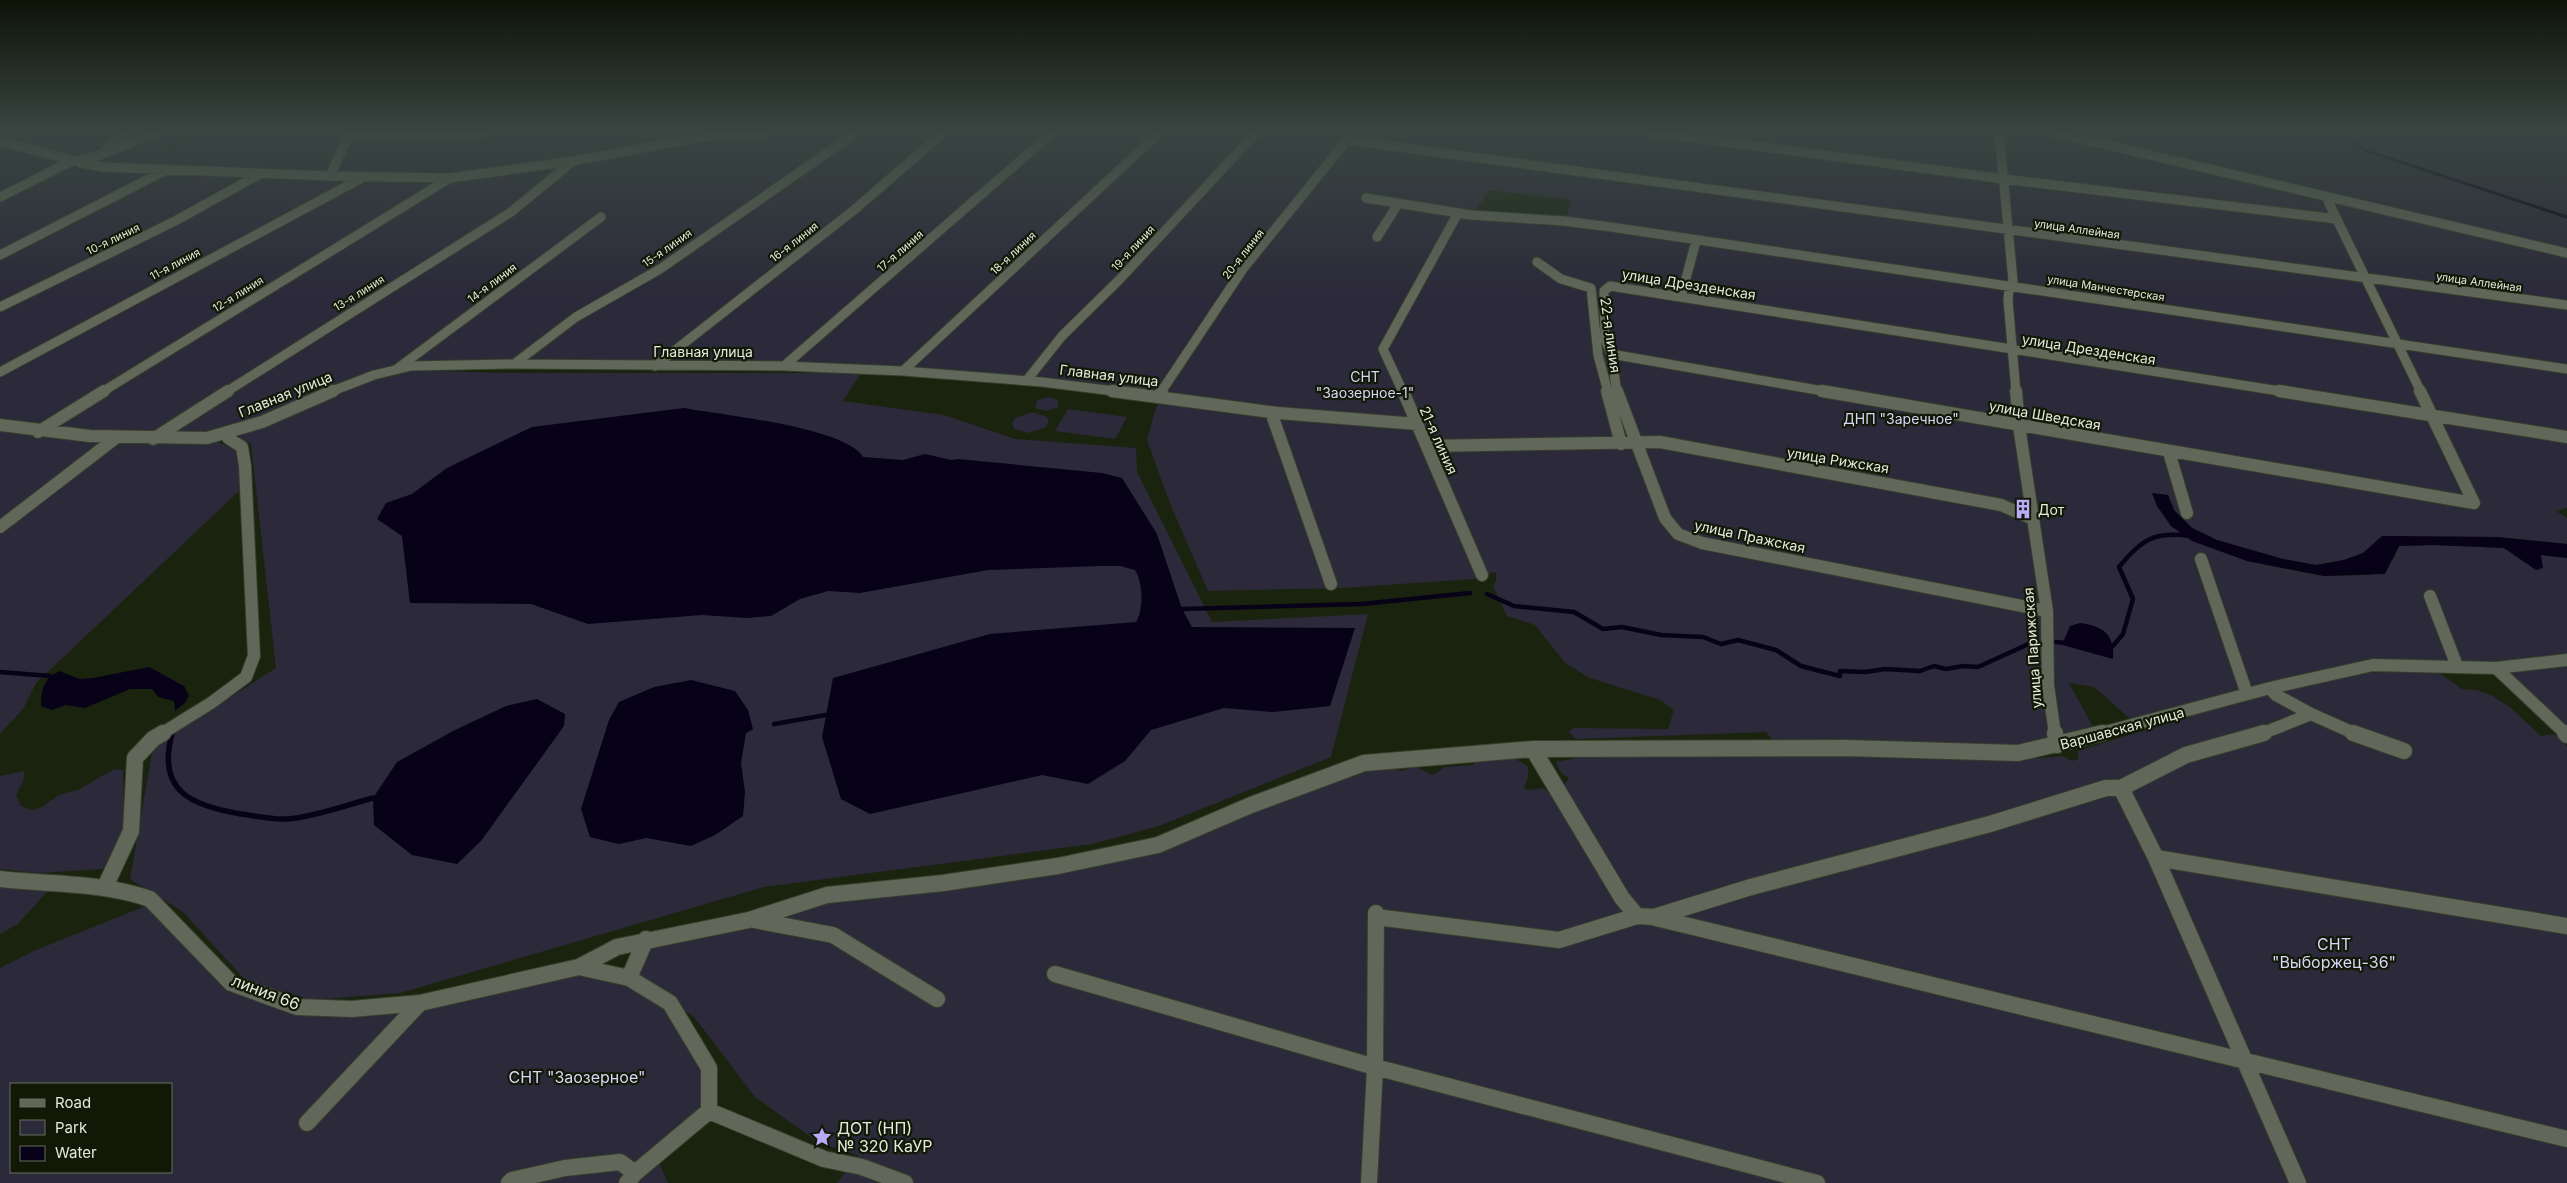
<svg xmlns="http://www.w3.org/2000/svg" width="2567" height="1183" viewBox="0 0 2567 1183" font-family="Inter,sans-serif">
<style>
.green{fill:#2c293a;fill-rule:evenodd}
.water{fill:#070217}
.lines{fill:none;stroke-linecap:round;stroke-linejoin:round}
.stream-far2{stroke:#070217;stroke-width:3}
.stream-far1{stroke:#070217;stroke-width:4.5}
.stream{stroke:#070217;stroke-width:5.5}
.minor-far2-casing{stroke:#363f2b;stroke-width:11}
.minor-far1-casing{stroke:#363f2b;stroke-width:14}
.minor-casing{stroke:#363f2b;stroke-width:18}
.minor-far2{stroke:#61685a;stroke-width:9}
.minor-far1{stroke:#61685a;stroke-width:12}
.minor{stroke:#61685a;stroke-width:16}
.labels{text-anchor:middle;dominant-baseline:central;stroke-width:4.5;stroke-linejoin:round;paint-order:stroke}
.far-street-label{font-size:11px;fill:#e3e9dc;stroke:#111906}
.street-label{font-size:14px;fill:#e3e9dc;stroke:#111906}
.park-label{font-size:14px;fill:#dad4f7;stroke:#111906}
.poi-label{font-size:14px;fill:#e3e9dc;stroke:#111906;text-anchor:start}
.near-park-label{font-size:16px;fill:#dad4f7;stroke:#111906}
.near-street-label{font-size:16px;fill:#e3e9dc;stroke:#111906}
.near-poi-label{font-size:16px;fill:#e3e9dc;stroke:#111906;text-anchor:start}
</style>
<rect width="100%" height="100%" fill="#1a230e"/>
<path class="green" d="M0,132h124l-19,19 -28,10 73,7 44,-36h1858l515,121v255l-11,3 11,7v26l-70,-7 -114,-1 -20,17 -19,7 -28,5 -33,-6 -66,-19 -25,-12 -18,-18 -6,-15 -16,-1 19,31 76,36 55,11 22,4 45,-1 25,-17 5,-12 35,-1 70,3 19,13 18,-6 26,3v179l-73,-66 -121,-6 -9,8 60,-4 18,6 20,14 15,1 14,5 20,13 30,28 13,-2 13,12v437h-1730l21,-28 -39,-12 -64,-46 -61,-80 -64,-42 21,-37 143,-33 364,-60 189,-77 37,-2 18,5 12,-5 19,9 12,-8 28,-2 7,-7 33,-1 15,10v11l-4,9 3,3 17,-2 16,18 4,-21 5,-7 -8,-5 -5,-11 32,-6 181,-3 255,6 39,-3 9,5 7,-2 -2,-8 105,-32 -5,-6 -41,11 -42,-37 -25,-4 28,51 -50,13 -268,1 -13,-16 -190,7 -7,-7 5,-4 94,1 6,-19 -14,-10 -70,-22 -24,-14 -31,-39 -28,-9 -14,-30 3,-5v-9l-14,3 -8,4 -132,9 -134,3 -37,-85 -24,-66 9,-33 8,-10 -261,-26 -492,-5 -195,71 4,6 15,7 5,14 -1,27 -203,192 -13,26 -23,25zM1489,190l82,10 -4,16 -3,5 -91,-6z
M164,132h28l-44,35 -54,-6 31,-14 7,4 8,-4 -7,-3z
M2069,132h498v119z
M408,370l99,3h354l-18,28 101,14 71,24 121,9 1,24 75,150 156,-8 -37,143 -172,69 -67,18 -328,43 -364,106 -88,7 -65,-18 -64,-70 -53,-33 22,-126 16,-16 108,-69 -25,-224 -13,-8 131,-56z
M1049,397l9,3v7l-10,4 -11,-2 -2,-3 3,-6z
M1068,409l59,8 -12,22 -60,-8z
M1032,412l15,5 2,5 -3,5 -17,6 -15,-4 -2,-6 3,-5z
M114,769l9,1c0,33 7,74 -20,99l-63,4 -40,-4v-93l24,-5v8l-8,16 5,11 11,4 10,-3 17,-12 19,-5z
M0,879l53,6 -35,39 -18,10z
M153,903l78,80 66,24 55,2 227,-42 50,11 41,25 39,65v43l-53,45 12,27h-668v-215l36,-18zM11,1084h160v88h-160z"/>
<path class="water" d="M684,408c37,7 161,19 179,49l40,3 22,-6 26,6 7,-1 144,14 20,5 35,56 25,75 10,18 163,1 -25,78 -57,6 -49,-4 -73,22 -26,31 -37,23 -46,-9 -172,39 -29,-15 -19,-62 11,-59 157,-44 146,-12c8,-12 7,-40 -1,-52l-15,-4h-21l-111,4 -128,23 -32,-2 -28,8 -29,17 -24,2 -45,-3 -114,9 -57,-20 -121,-1 -8,-67 -25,-17 9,-16 26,-9 35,-26 85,-41z
M2152,493l16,2 6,15 18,18 25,12 66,19 33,6 28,-5 19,-7 19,-17 115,1 70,7v14l-26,-3 2,13 -7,2 -32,-22 -70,-3 -35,1 -14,28 -61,2 -77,-15 -55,-20 -21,-15 -14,-20z
M2080,623c23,3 35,11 33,36l-51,-14 8,-19z
M149,667l35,19 5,9 -3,7 -11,9 -1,-10 -16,-4 -6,-8h-22l-45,19 -19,-3 -14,5 -11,-4c0,-15 3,-28 18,-35l21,8 13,-1z
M691,680l44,11 13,19 5,19 -7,4 -5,30 4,29 -2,24 -28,19 -24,11 -45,-8 -27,6 -29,-7 -9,-28 28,-89 10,-18 35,-15z
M537,699l28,15 -1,12 -83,115 -24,23 -45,-9 -38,-30 -1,-27 24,-36 58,-32 51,-24z"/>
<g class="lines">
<path class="stream-far2" d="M2339,132l28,19 200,66"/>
<path class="stream-far1" d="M1487,594l27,12 60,6 29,17 19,-2 39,8 42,2 18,7 17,-4 38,10 25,16 39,10v-5l25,1 20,-3 35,2 14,-5 12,3 17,-3 15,1 55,-25
M1182,609l180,-5 108,-11
M2054,642l13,1
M2107,647h5l11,-13 10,-35 -14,-32c22,-27 35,-36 71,-31
M0,672l50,4v3
M774,724l52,-9"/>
<path class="stream" d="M172,734c-16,58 21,72 69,80 15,2 31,6 46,5 27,-2 59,-14 86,-21"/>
<defs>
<path id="minor-far2" d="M1650,132l354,47 333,40
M1999,132l14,149 -4,8 -1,11 8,92
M2052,132l515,121
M348,136h89l49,-4
M1347,140l1220,165
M0,141l75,20 25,-6 57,-23
M106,150l18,-18
M81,163l22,4 227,9 120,2 123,-17 135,-25 63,-4
M330,176l20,-44
M0,197l72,-36
M2326,197l95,195
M1366,198l105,17 93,6 47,6 956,142
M1377,237l21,-33
M0,255l168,-86
M1537,262l24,17 30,9 7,67 10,37
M1681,297l15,-56
M0,307l175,-86 85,-47
M1611,354l218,38
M514,364l62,-47 84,-48 197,-137
M655,366l199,-156 90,-78
M784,366l269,-234
M398,368l203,-151
M903,371l257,-239
M0,372l360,-193
M1027,380l35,-44 57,-56 138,-148
M102,392l348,-214
M226,392l285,-180 62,-51
M330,392l44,-17 37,-9 103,-2 270,2 119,5 139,11 80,10
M1161,392l82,-123 108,-134
M1403,392l-20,-43 75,-136
M1617,392l-6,-38 -6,-15 -1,-48 6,-5 676,106"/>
<path id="minor-far1" d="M1112,391l166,22 139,11
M1403,391l79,184
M1607,391l14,53
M1617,391l48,127 13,16 24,9 345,68
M1822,391l652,112
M2016,391l3,35 28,185 1,74 7,49
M2279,391l288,46
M2420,391l54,112
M1159,396l3,-5
M1271,412l60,172
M0,425l90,11 117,2 55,-16 71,-31
M38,432l66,-41
M153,439l75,-48
M1428,446l232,-4 341,63 30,13
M2169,452l18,61
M0,527l117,-90
M2201,559l46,135
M2430,596l27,70
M2496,668l70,66
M2270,688l6,7 35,19
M161,734l50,-31 35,-26 8,-21 -9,-190 -3,-19 -14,-9
M2098,734l172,-46 103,-23 123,3 71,-8
M2261,734l50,-20 45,20"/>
<path id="minor" d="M2055,733l2,12
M2353,733l51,18
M2565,733l2,2
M1533,749l89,149 15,18
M2121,788l35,70 142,325
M2156,858l411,68
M0,879c50,6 102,3 150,20l81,84 66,24 55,2 68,-6 159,-36 38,-20 132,-27 78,-25 116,-12 115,-17 100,-21 93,-40 113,-42 169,-14 312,-1 173,5 85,-20
M105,887l26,-56 4,-73 18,-19 10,-6
M1376,917l183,23 78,-24 17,1 97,-30 239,-63 116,-36h15l65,-33 78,-22
M1656,918l911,221
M754,920l79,15 104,64
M579,967l50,11 41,25 39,65v43l-74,62 -8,10
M1055,974l320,93 442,116
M629,978l17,-39
M709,1111l115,48 38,8 43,16
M307,1123l113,-120
M509,1183l3,-3 53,-12 55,-6 15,11
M1369,1183l6,-116 1,-154"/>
</defs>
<use href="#minor-far2" class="minor-far2-casing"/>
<use href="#minor-far1" class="minor-far1-casing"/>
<use href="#minor" class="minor-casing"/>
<use href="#minor-far2" class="minor-far2"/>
<use href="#minor-far1" class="minor-far1"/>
<use href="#minor" class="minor"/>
</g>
<linearGradient id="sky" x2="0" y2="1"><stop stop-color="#0e1308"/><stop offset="0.44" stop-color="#384541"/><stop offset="1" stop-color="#384541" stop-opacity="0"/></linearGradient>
<rect width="2567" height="298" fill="url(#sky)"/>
<defs>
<symbol id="building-bare" viewBox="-9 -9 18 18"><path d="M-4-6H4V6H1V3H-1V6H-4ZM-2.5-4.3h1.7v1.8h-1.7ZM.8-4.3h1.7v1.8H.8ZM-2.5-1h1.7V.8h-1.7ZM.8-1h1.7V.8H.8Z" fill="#bbaaf6" stroke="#111906" stroke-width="2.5" paint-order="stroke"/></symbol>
<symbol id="sight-bare" viewBox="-9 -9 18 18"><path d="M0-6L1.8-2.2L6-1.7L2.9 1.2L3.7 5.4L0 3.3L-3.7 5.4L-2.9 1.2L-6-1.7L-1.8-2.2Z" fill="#bbaaf6" stroke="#111906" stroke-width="2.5" paint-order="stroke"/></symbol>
</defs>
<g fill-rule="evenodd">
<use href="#building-bare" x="2009" y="495" width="28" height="28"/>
<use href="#sight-bare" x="808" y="1123" width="28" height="28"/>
</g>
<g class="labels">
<g class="far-street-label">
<text transform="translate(2077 229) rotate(8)">улица Аллейная</text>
<text transform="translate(113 239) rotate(-26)">10-я линия</text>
<text transform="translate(794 242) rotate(-38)">16-я линия</text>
<text transform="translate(667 248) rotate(-35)">15-я линия</text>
<text transform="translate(1133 248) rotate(-47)">19-я линия</text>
<text transform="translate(900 251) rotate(-41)">17-я линия</text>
<text transform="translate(1013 253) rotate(-43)">18-я линия</text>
<text transform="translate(1243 254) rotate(-52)">20-я линия</text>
<text transform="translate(175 264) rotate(-28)">11-я линия</text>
<text transform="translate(2479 282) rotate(8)">улица Аллейная</text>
<text transform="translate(492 283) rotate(-37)">14-я линия</text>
<text transform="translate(2106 288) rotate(9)">улица Манчестерская</text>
<text transform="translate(359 293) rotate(-32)">13-я линия</text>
<text transform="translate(238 294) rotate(-32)">12-я линия</text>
</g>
<g class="street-label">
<text transform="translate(1689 284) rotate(9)">улица Дрезденская</text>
<text transform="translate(1611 335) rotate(82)">22-я линия</text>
<text transform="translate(2089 349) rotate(9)">улица Дрезденская</text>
<text x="703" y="351">Главная улица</text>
<text transform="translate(1109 375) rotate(7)">Главная улица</text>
<text transform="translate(285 394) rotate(-22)">Главная улица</text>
<text transform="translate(2045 415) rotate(10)">улица Шведская</text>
<text transform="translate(1439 440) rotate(66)">21-я линия</text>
<text transform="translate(1838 460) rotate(9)">улица Рижская</text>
<text transform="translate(1750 536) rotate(12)">улица Пражская</text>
<text transform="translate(2032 648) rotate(-94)">улица Парижская</text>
<text transform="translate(2122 728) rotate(-15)">Варшавская улица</text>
</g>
<g class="park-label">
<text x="1365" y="376">СНТ<tspan x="1365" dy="16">"Заозерное-1"</tspan></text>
<text x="1901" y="418">ДНП "Заречное"</text>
</g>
<g class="poi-label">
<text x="2038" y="509">Дот</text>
</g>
<g class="near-park-label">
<text x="2334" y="944">СНТ<tspan x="2334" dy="18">"Выборжец-36"</tspan></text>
<text x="577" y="1077">СНТ "Заозерное"</text>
</g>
<g class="near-street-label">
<text transform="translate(266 992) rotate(21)">линия 66</text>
</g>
<g class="near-poi-label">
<text x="837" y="1128">ДОТ (НП)<tspan x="837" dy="18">№ 320 КаУР</tspan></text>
</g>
</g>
<rect x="10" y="1083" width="162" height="90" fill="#111906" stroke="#656c5c"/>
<rect x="20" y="1099" width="25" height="8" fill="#61685a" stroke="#656c5c"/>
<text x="55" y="1108" font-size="15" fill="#e3e9dc">Road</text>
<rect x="20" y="1120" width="25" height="15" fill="#2c293a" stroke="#656c5c"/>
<text x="55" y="1133" font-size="15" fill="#e3e9dc">Park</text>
<rect x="20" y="1146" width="25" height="15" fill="#070217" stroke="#656c5c"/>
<text x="55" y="1158" font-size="15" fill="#e3e9dc">Water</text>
</svg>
